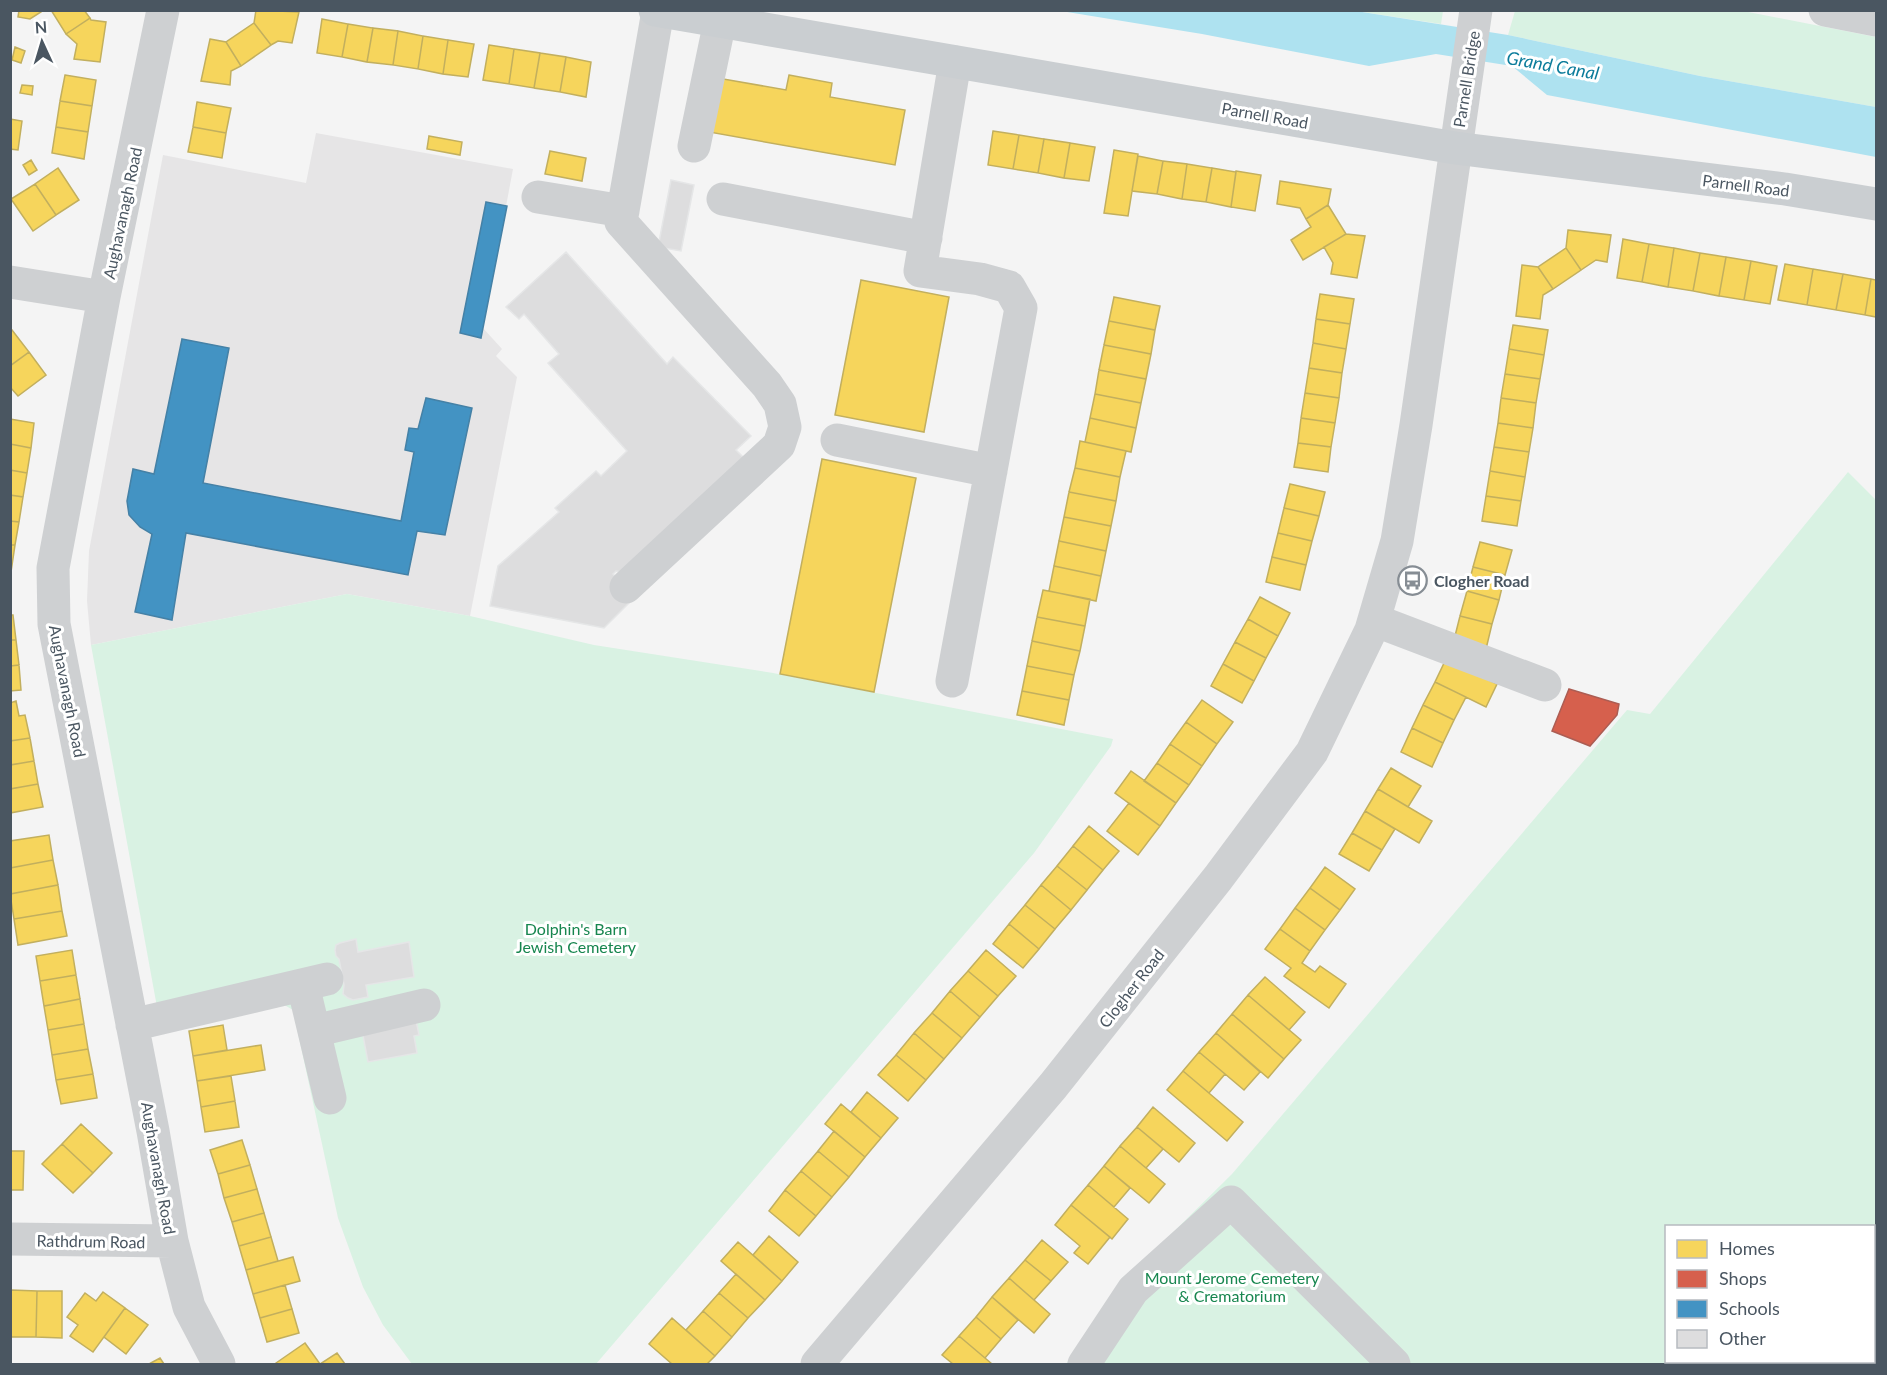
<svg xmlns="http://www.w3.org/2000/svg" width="1887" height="1375" viewBox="0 0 1887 1375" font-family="Lato,sans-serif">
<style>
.education{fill:#e6e5e6}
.green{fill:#d9f2e3}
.water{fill:#aee2f0}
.homes{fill:#f6d55c;stroke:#c2af5e;stroke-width:1.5}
.shops{fill:#d6604d;stroke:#ac5d53;stroke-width:1.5}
.schools{fill:#4393c3;stroke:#4581a6;stroke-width:1.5}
.building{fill:#ddddde;stroke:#e5e6e7;stroke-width:1.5}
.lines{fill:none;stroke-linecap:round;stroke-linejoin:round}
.minor{stroke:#ced0d2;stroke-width:33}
.major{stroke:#caced1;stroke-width:33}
.labels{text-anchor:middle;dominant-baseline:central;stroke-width:6;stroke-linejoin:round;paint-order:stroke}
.street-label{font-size:16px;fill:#4a5661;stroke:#fff}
.poi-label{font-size:16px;font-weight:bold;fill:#4a5661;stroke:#fff;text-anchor:start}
.park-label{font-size:16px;fill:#17864f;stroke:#fff}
.water-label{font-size:18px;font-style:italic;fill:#0c7c9b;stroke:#fff}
</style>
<rect width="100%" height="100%" fill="#f4f4f4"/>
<path class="education" d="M316,133l197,36 -30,159 19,21 -6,7 21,21 -47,239 -123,-22 -256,51 -4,-44 2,-50 74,-396 143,28z"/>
<path class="green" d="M1738,10l138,27v70l-176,-31 -192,-41 7,-24z
M1356,11l87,-1v1l-2,13z
M1848,472l28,28v784l-2,3v-61h-208v136h131l-3,2h-728l62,-87 104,-103 395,-464 23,4z
M347,594l123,22 124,29 179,28 340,66 -2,7 -77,107 -438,511h-184l-29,-39 -20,-38 -25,-69 -45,-208 -12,-7 -122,15 -68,-373z"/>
<path class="water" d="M1061,11h295l152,24 192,41 176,31v50l-329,-62 -35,-29 -76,-12 -67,12 -167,-32z"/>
<path class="homes" d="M19,10h25l-14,9 -12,-2z
M51,10h33l6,8 -24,16z
M256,10l43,2 -7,31 -14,-2 -7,4 -17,-22z
M90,18l1,2 15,2 -6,40 -26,-3 3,-15 -11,-10z
M322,19l26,5 -6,33 -25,-4z
M254,23l17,22 -30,21 -15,-24z
M348,24l25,4 -6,34 -25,-5z
M373,28l25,3 -5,34 -26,-3z
M398,31l25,5 -5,33 -25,-4z
M423,36l25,4 -5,34 -25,-5z
M210,39l16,3 15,24 -10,5 -1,14 -29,-4z
M448,40l26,4 -6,33 -25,-3z
M489,45l25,4 -5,35 -26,-4z
M15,47l10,4 -4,12 -9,-3z
M514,49l26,4 -6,35 -25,-4z
M540,53l26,4 -6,35 -26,-4z
M566,57l25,5 -5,35 -26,-5z
M65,75l31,5 -4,26 -32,-5z
M789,75l43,8 -2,14 75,13 -10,55 -186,-33 9,-54 68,12z
M22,85l11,1 -1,9 -12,-2z
M60,101l32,5 -4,26 -32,-5z
M197,102l34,6 -5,25 -33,-6z
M10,119l12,2 -4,29 -8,-1z
M56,127l32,5 -4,27 -32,-6z
M193,127l33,6 -4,25 -34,-6z
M993,131l26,4 -6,34 -25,-4z
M1019,135l25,4 -6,34 -25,-4z
M429,136l33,6 -2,13 -33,-6z
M1044,139l26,4 -6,35 -26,-5z
M1070,143l25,4 -6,34 -25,-3z
M1114,150l24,4 -10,62 -24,-3z
M550,151l36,7 -4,23 -37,-7z
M1138,156l25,5 -6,33 -25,-3z
M31,160l6,10 -8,5 -6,-10z
M1163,161l24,3 -5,35 -25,-5z
M1187,164l25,4 -6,34 -24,-3z
M58,168l21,32 -23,15 -21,-31z
M1212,168l24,4 -5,35 -25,-5z
M1236,171l25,4 -6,36 -24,-4z
M1280,181l51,8 -3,16 -22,14 -6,-11 -23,-4z
M35,184l21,31 -23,16 -22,-32z
M1328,205l18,29 -43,26 -12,-20 20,-13 -5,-8z
M1568,230l43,5 -4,27 -11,-2 -15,10 -15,-22z
M1346,234l19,2 -8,42 -26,-4 2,-11 -9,-16z
M1623,239l26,5 -7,38 -25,-4z
M1649,244l25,4 -6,39 -26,-5z
M1566,248l15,22 -28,19 -15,-22z
M1674,248l26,5 -7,38 -25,-4z
M1700,253l26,4 -7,39 -26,-5z
M1726,257l25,4 -7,39 -25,-4z
M1751,261l26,5 -7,38 -26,-4z
M1785,264l28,5 -6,36 -29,-5z
M1522,265l16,2 15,22 -10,6 -3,24 -24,-3z
M1813,269l30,5 -7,36 -29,-5z
M1843,274l28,5 -6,36 -29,-5z
M1871,279l5,1v37l-11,-2z
M861,280l88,17 -25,135 -89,-17z
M1320,294l34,5 -4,25 -34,-5z
M1114,297l46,9 -5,24 -46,-9z
M1316,319l34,5 -4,25 -33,-6z
M1109,321l46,9 -4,24 -47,-9z
M1513,325l35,5 -4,25 -35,-6z
M12,330l17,22 -19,14v-35z
M1313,343l33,6 -4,24 -33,-5z
M1104,345l47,9 -5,25 -47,-9z
M1509,349l35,6 -4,24 -35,-5z
M29,352l17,23 -28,21 -8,-9v-21z
M1309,368l33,5 -3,25 -34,-5z
M1099,370l47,9 -5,24 -46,-9z
M1505,374l35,5 -4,24 -35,-5z
M1305,393l34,5 -4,25 -34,-5z
M1095,394l46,9 -5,25 -46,-10z
M1501,398l35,5 -3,25 -35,-5z
M1090,418l46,10 -5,24 -46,-10z
M1301,418l34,5 -4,24 -33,-4z
M10,419l24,4 -3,25 -21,-4z
M1498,423l35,5 -4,24 -35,-5z
M1080,441l46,10 -6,26 -45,-9z
M1298,443l33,4 -3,25 -34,-5z
M10,444l21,4 -4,25 -17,-3z
M1494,447l35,5 -4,25 -35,-6z
M822,459l94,19 -42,214 -94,-18z
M1075,468l45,9 -4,24 -47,-9z
M10,470l17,3 -4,24 -13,-2z
M1490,471l35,6 -4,24 -35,-5z
M1290,484l35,8 -6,24 -35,-8z
M1069,492l47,9 -5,25 -47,-9z
M10,495l13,2 -4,25 -9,-1z
M1486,496l35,5 -4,25 -35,-5z
M1284,508l35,8 -7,25 -34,-8z
M1064,517l47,9 -5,25 -47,-10z
M10,521l9,1 -4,23h-5z
M1278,533l34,8 -6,24 -34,-8z
M1059,541l47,10 -5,25 -47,-10z
M1480,542l32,8 -7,25 -32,-8z
M10,545h5l-4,27h-1z
M1272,557l34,8 -6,25 -34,-8z
M1054,566l47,10 -5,25 -47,-10z
M1473,567l32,8 -6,25 -32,-9z
M1043,590l47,9 -5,27 -48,-9z
M1467,591l32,9 -7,24 -32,-8z
M1260,597l30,16 -12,23 -30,-17z
M10,615h3l3,25h-6z
M1460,616l32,8 -6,25 -32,-9z
M1037,617l48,9 -5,25 -48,-10z
M1248,619l30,17 -12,22 -31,-16z
M10,640h6l3,25 -9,1z
M1032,641l48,10 -6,24 -47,-9z
M1235,642l31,16 -12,23 -31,-17z
M1446,659l51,25 -11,23 -51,-25z
M1223,664l31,17 -12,22 -31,-17z
M19,665l2,25 -11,1v-25z
M1027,666l47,9 -5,25 -47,-9z
M1435,682l31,15 -12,23 -31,-15z
M1022,691l47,9 -5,25 -47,-10z
M1202,700l31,22 -16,22 -31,-22z
M16,701l3,15 6,-1 5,23 -20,3v-38z
M1423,705l31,15 -11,23 -31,-15z
M1186,722l31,22 -15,22 -32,-22z
M1412,728l31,15 -11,24 -31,-15z
M30,738l4,23 -24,4v-24z
M1170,744l32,22 -13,19 -32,-22z
M34,761l4,23 -28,5v-24z
M1157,763l32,22 -13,18 -32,-22z
M1391,768l30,18 -13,21 -30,-18z
M1131,771l45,32 -16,23 -45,-33z
M38,784l5,23 -33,6v-24z
M1378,789l54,32 -13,22 -54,-32z
M1129,803l31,23 -22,29 -31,-24z
M1365,811l30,18 -13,21 -30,-17z
M1089,826l30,25 -16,19 -30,-24z
M1352,833l30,17 -13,21 -30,-17z
M49,835l4,25 -43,8v-27z
M1073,846l30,24 -16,20 -30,-24z
M53,860l5,25 -48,9v-26z
M1057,866l30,24 -16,20 -30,-25z
M1325,867l30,22 -15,21 -30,-22z
M58,885l4,26 -48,8 -4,-25z
M1041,885l30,25 -16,19 -30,-24z
M1310,888l30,22 -15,20 -30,-22z
M1025,905l30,24 -16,20 -30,-25z
M1295,908l30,22 -15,21 -30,-22z
M62,911l5,25 -49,9 -4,-26z
M1009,924l30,25 -16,19 -30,-24z
M1280,929l30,22 -8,12 13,9 5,-6 26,18 -17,24 -45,-32 7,-8 -26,-19z
M72,950l4,25 -36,6 -4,-25z
M986,950l30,26 -18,20 -30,-25z
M968,971l30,25 -18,21 -30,-26z
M76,975l4,24 -36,7 -4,-25z
M1265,977l40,35 -16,18 -41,-35z
M950,991l30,26 -18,21 -30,-25z
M1248,995l53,45 -17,19 -52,-45z
M80,999l4,25 -36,6 -4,-24z
M932,1013l30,25 -18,21 -30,-26z
M1232,1014l52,45 -16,19 -52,-45z
M84,1024l4,25 -36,6 -4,-25z
M223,1025l4,25 -34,6 -4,-25z
M914,1033l30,26 -18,21 -30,-25z
M1216,1033l44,39 -16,18 -45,-38z
M261,1045l4,25 -68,11 -4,-25z
M88,1049l5,25 -37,6 -4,-25z
M1199,1052l26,22 -16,19 -26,-22z
M896,1055l30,25 -18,21 -30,-26z
M1183,1071l60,51 -16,19 -60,-51z
M93,1074l4,24 -36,6 -5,-24z
M231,1076l4,25 -34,6 -4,-26z
M867,1092l31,26 -17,20 -30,-26z
M235,1101l4,26 -34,5 -4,-25z
M841,1104l40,34 -16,19 -40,-33z
M1153,1107l42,36 -16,19 -42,-35z
M81,1124l31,29 -19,20 -31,-29z
M1137,1127l26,22 -17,19 -26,-22z
M834,1131l31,26 -16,20 -31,-26z
M242,1140l8,25 -32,9 -8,-24z
M62,1144l31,29 -20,20 -31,-29z
M1120,1146l45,38 -16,19 -45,-37z
M10,1151h14l-1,39h-13z
M818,1151l31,26 -17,20 -31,-26z
M250,1165l7,24 -33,9 -6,-24z
M1104,1166l26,22 -16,19 -26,-22z
M801,1171l31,26 -16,19 -31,-26z
M1088,1185l40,34 -16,20 -41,-34z
M257,1189l7,24 -32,9 -8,-24z
M785,1190l31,26 -17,20 -30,-25z
M1071,1205l39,32 -22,27 -14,-11 6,-7 -25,-21z
M264,1213l7,24 -32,9 -7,-24z
M769,1236l29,26 -16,19 -29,-26z
M271,1237l7,24 -32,9 -7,-24z
M1042,1240l26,22 -17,19 -26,-21z
M738,1242l44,39 -17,19 -44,-39z
M293,1257l7,24 -47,13 -7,-24z
M1025,1260l26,21 -17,19 -25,-22z
M736,1274l29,26 -17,18 -29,-25z
M1009,1278l41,36 -16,19 -42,-36z
M285,1285l7,24 -32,9 -7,-24z
M11,1290l26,1 -1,46h-26z
M37,1291h25v47l-26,-1z
M103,1292l22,16 -32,44 -23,-16 8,-11 -11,-8 18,-24 11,8z
M719,1293l29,25 -16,19 -29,-26z
M992,1297l26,23 -17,19 -25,-22z
M125,1308l23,17 -22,29 -22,-17z
M292,1309l7,24 -32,9 -7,-24z
M703,1311l29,26 -17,19 -29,-26z
M976,1317l25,22 -16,19 -26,-22z
M672,1318l43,38 -8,8h-35l-23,-20z
M959,1336l26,22 7,6h-39l-11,-9z
M305,1343l15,21h-43l-1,-1z
M337,1353l8,11h-25z
M160,1358l4,6h-15z"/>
<path class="shops" d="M1569,689l50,15 -2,11 -27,31 -38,-15z"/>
<path class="schools" d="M486,202l21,4 -26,132 -21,-5z
M182,339l47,9 -26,135 198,38 13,-69 -9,-2 4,-22 9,1 8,-31 46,10 -27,127 -28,-4 -9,44 -222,-42 -14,87 -37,-8 17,-78 -12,-7 -11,-12 -2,-14 6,-32 21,5z"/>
<path class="building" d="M671,180l23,5 -13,66 -23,-4z
M566,252l101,112 6,-7 78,79 -15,14 9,9 -115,114 -14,-2 -3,3 22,23 -31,31 -114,-22 8,-40 61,-54 -4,-4 41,-37 5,5 26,-25 -79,-88 11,-9 -35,-40 -5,5 -13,-12z
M356,939l2,13 51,-10 5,35 -48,8 2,12 -15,3 -5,-2 -5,-4 1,-9 -5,-26 -3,-3 -1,-6 1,-5 4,-2z
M415,1015l4,20 -5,1 3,17 -49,9 -7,-37z"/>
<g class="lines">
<path class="minor" d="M163,10l-59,287 -51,271 1,56 99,507 19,110 17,66 30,57
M1825,10l51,10
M694,146l26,-125
M538,197l85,14
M723,199l203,39
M10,282l94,15
M837,440l154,31
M626,587l153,-142 6,-18 -5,-23 -13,-19 -146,-163 37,-211
M1374,620l171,65
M952,681l69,-373 -12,-21 -29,-8 -60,-8 35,-209
M303,985l27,113
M132,1025l195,-46
M314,1031l110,-26
M10,1239l162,2
M1874,1312l2,-3
M817,1364l236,-278 165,-208 94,-126 59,-122 26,-89 19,-116 60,-415
M1084,1364l49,-74 98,-88 163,162
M1838,1364v-2"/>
<path class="major" d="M655,10l800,138 330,41 91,15"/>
</g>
<defs>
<symbol id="bus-ring" viewBox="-11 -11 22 22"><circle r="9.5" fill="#fff" stroke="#868d94" stroke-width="1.5"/><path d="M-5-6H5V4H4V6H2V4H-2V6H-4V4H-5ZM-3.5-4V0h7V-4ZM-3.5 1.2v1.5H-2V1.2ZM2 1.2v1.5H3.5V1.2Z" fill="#868d94"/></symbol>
</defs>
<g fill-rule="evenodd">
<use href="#bus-ring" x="1396" y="564" width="33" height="33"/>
</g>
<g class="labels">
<g class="street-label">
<text transform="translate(1466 79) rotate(-81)">Parnell Bridge</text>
<text transform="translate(1265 115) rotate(10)">Parnell Road</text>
<text transform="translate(1746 185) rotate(7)">Parnell Road</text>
<text transform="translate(122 213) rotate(-78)">Aughavanagh Road</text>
<text transform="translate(68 691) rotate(79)">Aughavanagh Road</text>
<text transform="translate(1131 988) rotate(-52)">Clogher Road</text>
<text transform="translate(159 1168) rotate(80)">Aughavanagh Road</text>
<text transform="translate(91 1241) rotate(1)">Rathdrum Road</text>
</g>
<g class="poi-label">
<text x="1434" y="580">Clogher Road</text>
</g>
<g class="park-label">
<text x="576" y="928">Dolphin's Barn<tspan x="576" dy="18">Jewish Cemetery</tspan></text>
<text x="1232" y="1277">Mount Jerome Cemetery<tspan x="1232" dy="18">&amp; Crematorium</tspan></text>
</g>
<g class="water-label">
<text transform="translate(1553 65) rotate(10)">Grand Canal</text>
</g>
</g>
<rect width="1887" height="1375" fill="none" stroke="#4a5661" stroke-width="24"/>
<rect x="1665" y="1225" width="210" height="138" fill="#ffffff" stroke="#b7bbc0" stroke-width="1.5"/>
<rect x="1677" y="1240" width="30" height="18" fill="#f6d55c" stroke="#b7bbc0" stroke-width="1.5"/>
<text x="1719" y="1255" font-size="18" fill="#4a5661">Homes</text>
<rect x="1677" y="1270" width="30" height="18" fill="#d6604d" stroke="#b7bbc0" stroke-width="1.5"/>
<text x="1719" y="1285" font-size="18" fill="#4a5661">Shops</text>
<rect x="1677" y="1300" width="30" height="18" fill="#4393c3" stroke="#b7bbc0" stroke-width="1.5"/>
<text x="1719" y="1315" font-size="18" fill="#4a5661">Schools</text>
<rect x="1677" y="1330" width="30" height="18" fill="#ddddde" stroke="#b7bbc0" stroke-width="1.5"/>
<text x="1719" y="1345" font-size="18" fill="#4a5661">Other</text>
<g transform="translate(42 42) rotate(356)" stroke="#ffffff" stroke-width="4.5" paint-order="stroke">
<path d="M0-4.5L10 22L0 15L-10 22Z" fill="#4a5661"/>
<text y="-9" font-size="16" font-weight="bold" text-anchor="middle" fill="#4a5661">N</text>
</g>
</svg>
